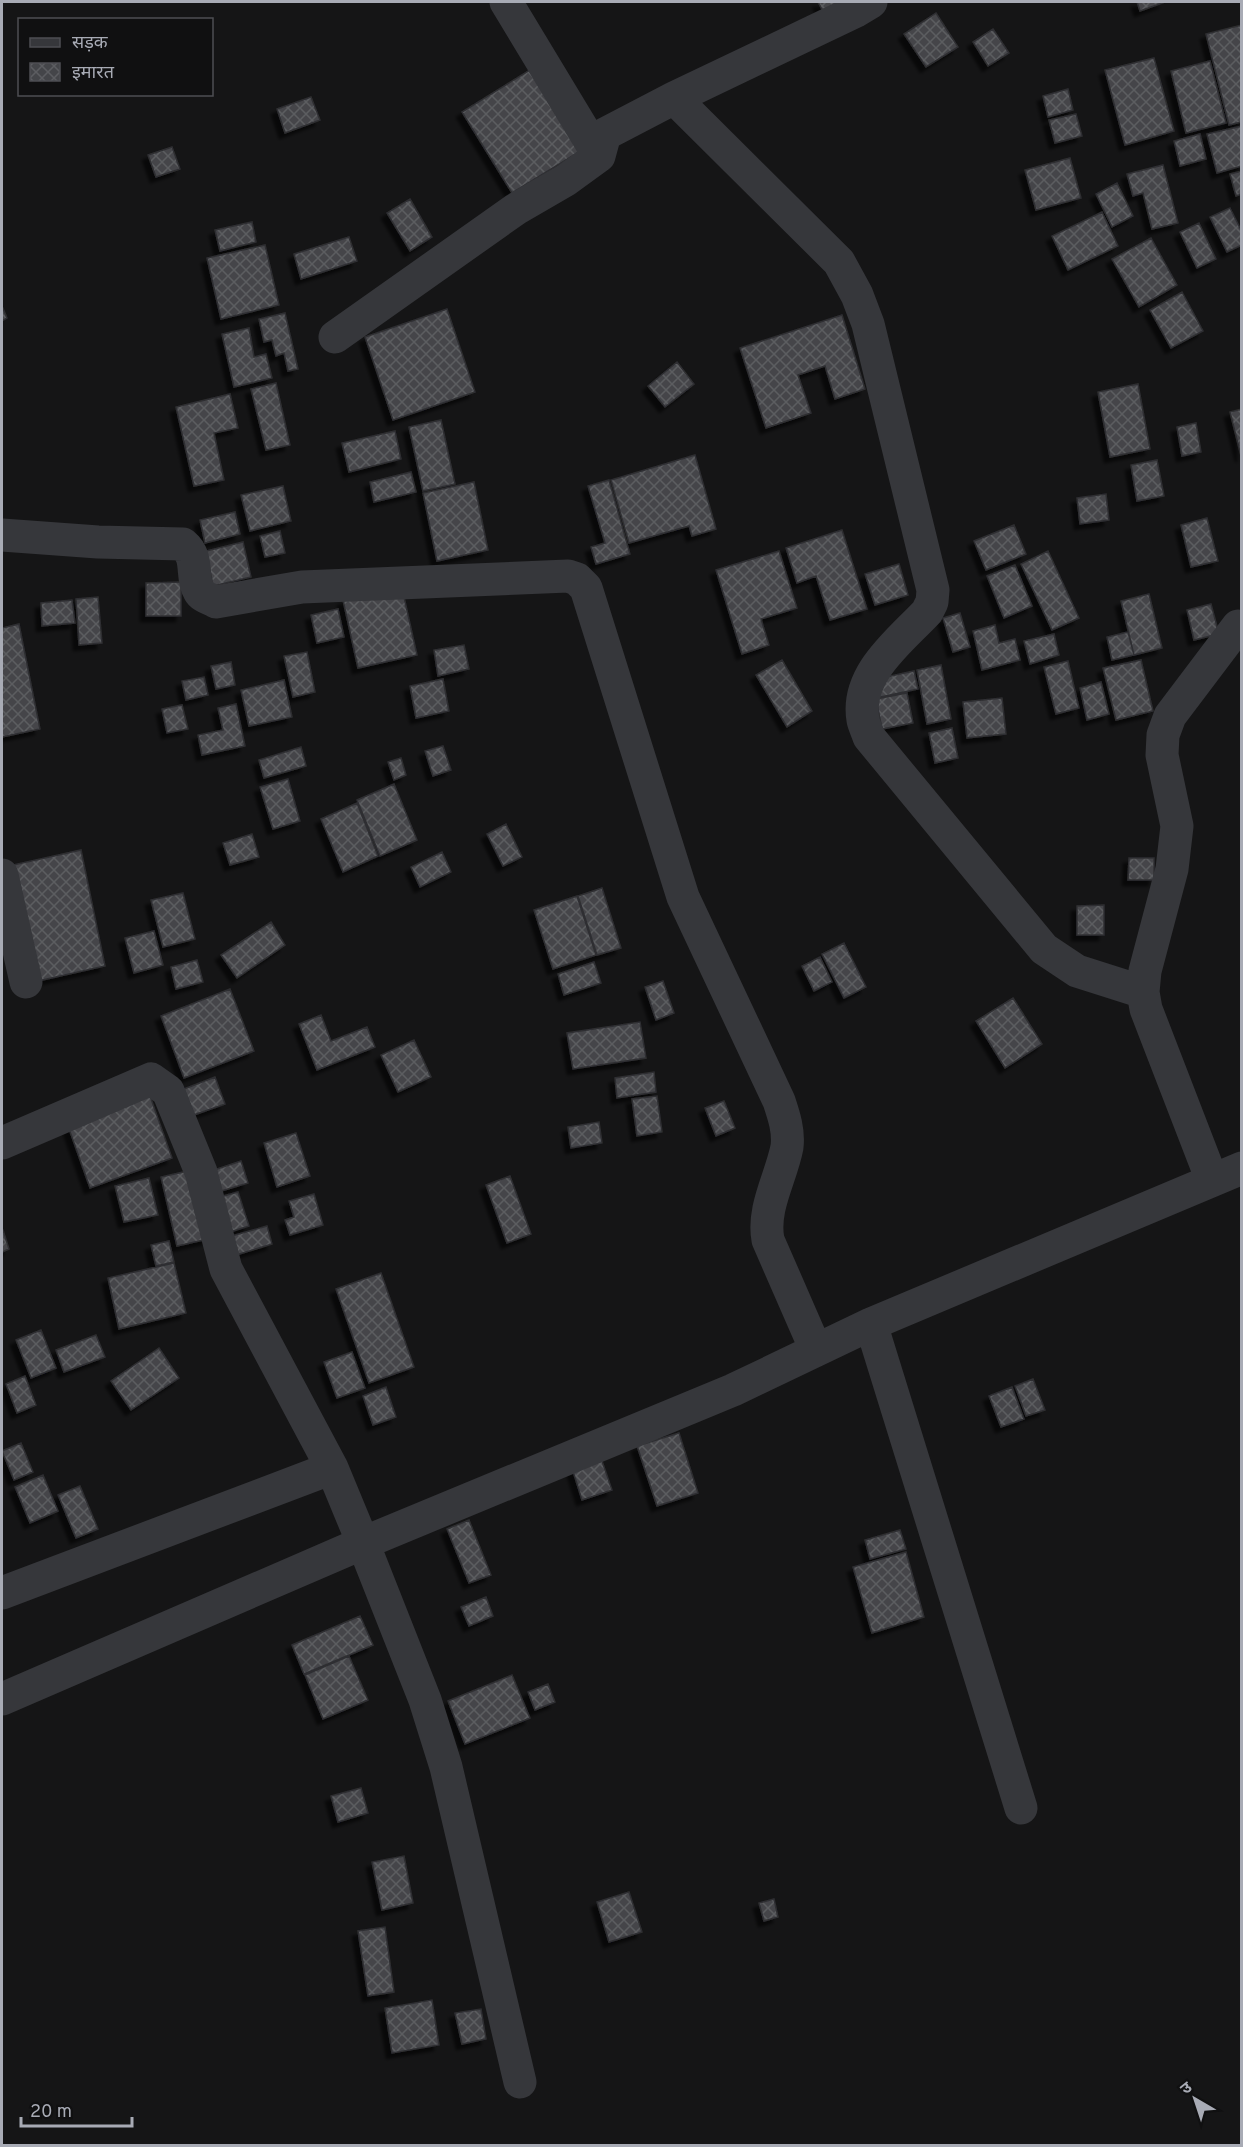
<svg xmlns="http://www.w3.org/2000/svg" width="1243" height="2147" viewBox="0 0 1243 2147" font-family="Overpass,'Noto Sans Devanagari',sans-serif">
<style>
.building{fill:url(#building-cross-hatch);stroke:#2f2f32;stroke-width:1.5;filter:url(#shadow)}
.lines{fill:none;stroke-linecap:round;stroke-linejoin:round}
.minor{stroke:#36373b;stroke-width:33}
</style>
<defs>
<pattern id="building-cross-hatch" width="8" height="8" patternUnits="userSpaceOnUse" patternTransform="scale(1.5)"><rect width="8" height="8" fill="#444549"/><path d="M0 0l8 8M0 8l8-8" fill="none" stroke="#5c5d61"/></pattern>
<filter id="shadow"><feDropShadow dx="-5.5" dy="5.5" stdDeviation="1.5" flood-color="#0009"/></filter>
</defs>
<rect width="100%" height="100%" fill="#151516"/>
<path class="building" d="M818,2h33l-26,13z
M1137,2h28l-25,9z
M936,13l22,34 -32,20 -22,-33z
M1242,25v97l-13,3 -23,-91z
M993,29l16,24 -21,13 -15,-24z
M1154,58l20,73 -49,14 -20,-75z
M1210,61l16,62 -40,10 -15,-62z
M533,68l51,81 -72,44 -50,-81z
M1068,89l5,21 -25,7 -5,-21z
M311,97l9,23 -35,13 -8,-24z
M1076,114l6,22 -27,7 -6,-23z
M1242,126v40l-25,7 -10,-39z
M1200,134l6,25 -26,7 -6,-25z
M172,147l8,22 -24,8 -8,-22z
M1070,158l11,40 -45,12 -11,-40z
M1163,165l15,58 -26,6 -9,-36 -10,3 -6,-22z
M1242,171v23l-6,2 -6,-22z
M1117,183l16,33 -21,11 -16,-33z
M410,199l22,38 -22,14 -23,-38z
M1230,208l12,24v13l-15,7 -17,-35z
M1102,212l16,34 -50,24 -16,-34z
M252,222l4,20 -36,9 -5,-21z
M1199,223l17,36 -19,9 -17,-36z
M349,237l8,24 -56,18 -7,-25z
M1151,238l26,47 -38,22 -27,-48z
M265,245l14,60 -58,14 -14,-61z
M1182,292l21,39 -32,17 -21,-38z
M2,306l5,12 -5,3z
M447,309l28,83 -82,28 -28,-83z
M285,313l13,56 -10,2 -4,-18 -8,3 -4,-16 -8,2 -5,-23z
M842,315l23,74 -30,10 -10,-33 -27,9 13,38 -45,15 -26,-80z
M249,328l5,29 12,-3 6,24 -38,9 -12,-53z
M677,362l17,22 -29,23 -17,-21z
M276,383l14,62 -24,5 -15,-61z
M1138,384l12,65 -40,8 -12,-65z
M230,394l8,34 -24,5 10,47 -30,6 -18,-79z
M1242,409v47h-1l-11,-44z
M441,420l14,64 -32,7 -14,-64z
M1196,423l5,29 -19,4 -5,-29z
M395,431l6,28 -52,13 -7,-29z
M695,455l21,74 -24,7 -3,-10 -60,17 -18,-63z
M1157,460l7,36 -27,5 -6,-36z
M411,472l5,20 -42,10 -4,-20z
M609,480l21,74 -34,10 -5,-17 14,-4 -17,-57z
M474,482l14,68 -51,11 -14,-68z
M283,486l8,35 -41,10 -9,-36z
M1106,494l3,26 -29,4 -3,-26z
M235,512l5,22 -35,9 -5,-23z
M1207,518l11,43 -27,6 -10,-42z
M1014,525l12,29 -40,16 -12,-29z
M842,530l25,79 -37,11 -14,-44 -19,7 -11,-35z
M280,531l5,22 -20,4 -5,-21z
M243,542l8,35 -38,9 -7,-35z
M779,551l18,57 -36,11 8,26 -27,9 -26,-84z
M1048,551l31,67 -27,12 -31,-66z
M899,564l9,31 -33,10 -10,-31z
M1015,565l17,41 -28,12 -17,-42z
M181,582v34h-35v-33z
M402,588l15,67 -59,13 -15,-68z
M1149,594l13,54 -28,7 -13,-54z
M98,597l4,46 -23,2 -3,-46z
M72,600l3,23 -33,3 -1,-23z
M1211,604l8,30 -25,6 -7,-30z
M338,609l6,28 -27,6 -6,-28z
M960,613l10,34 -17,5 -10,-34z
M19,624l21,105 -38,8v-109z
M995,625l4,18 16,-4 5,21 -38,10 -9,-39z
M1128,632l6,23 -22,5 -5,-23z
M1054,634l5,21 -29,9 -6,-23z
M464,645l5,24 -31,7 -4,-26z
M307,652l8,40 -22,5 -9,-41z
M782,660l30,51 -25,16 -31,-52z
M1141,660l12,51 -37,9 -13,-52z
M1068,661l11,47 -23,6 -12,-47z
M231,662l4,23 -19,4 -5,-23z
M941,665l10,54 -24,5 -10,-54z
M914,671l4,18 -42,9 -4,-18z
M204,677l4,18 -22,5 -4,-19z
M443,679l6,32 -33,7 -6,-32z
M284,680l8,37 -43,9 -8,-36z
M1101,682l8,32 -22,6 -7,-32z
M907,693l6,30 -31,6 -6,-30z
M1002,698l4,36 -39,4 -4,-36z
M236,704l9,42 -43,9 -4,-20 25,-5 -5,-22z
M182,705l6,24 -21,4 -5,-24z
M952,728l6,30 -23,5 -6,-30z
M443,746l8,24 -18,6 -8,-25z
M301,747l5,19 -42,12 -5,-18z
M401,758l5,17 -12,5 -6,-18z
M288,779l12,42 -27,8 -13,-42z
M394,784l23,56 -37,16 -23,-56z
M357,803l21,53 -35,16 -22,-53z
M506,824l16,33 -19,9 -16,-32z
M252,834l7,23 -29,8 -7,-22z
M81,850l24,116 -76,17 -25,-116z
M442,852l9,20 -31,15 -9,-20z
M1129,858h25v22h-26z
M602,888l19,60 -24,7 -19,-59z
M183,893l12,46 -32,8 -12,-47z
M577,896l19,59 -43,14 -19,-59z
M1104,905v30h-27v-29z
M271,922l14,23 -48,33 -16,-23z
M154,931l9,34 -29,8 -9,-35z
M844,943l22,44 -22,11 -22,-44z
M820,957l12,25 -18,9 -12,-25z
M197,960l6,22 -27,7 -5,-22z
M594,962l7,21 -37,12 -6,-21z
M663,981l11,32 -18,7 -11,-33z
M230,989l24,62 -70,27 -23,-62z
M1013,998l29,46 -37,24 -29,-47z
M321,1015l10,26 36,-14 8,20 -58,23 -18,-46z
M640,1022l6,36 -73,11 -6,-36z
M414,1040l17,37 -33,15 -17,-37z
M654,1072l2,20 -39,6 -2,-20z
M215,1077l10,27 -31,11 -10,-26z
M150,1096l22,62 -82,30 -22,-62z
M657,1096l5,36 -25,4 -5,-37z
M724,1101l11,27 -19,8 -11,-28z
M599,1122l3,21 -31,5 -3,-21z
M296,1133l14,43 -33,11 -13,-44z
M241,1161l7,22 -30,9 -7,-21z
M192,1170l16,69 -31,7 -16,-69z
M510,1176l21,58 -24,9 -21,-58z
M149,1178l9,37 -34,7 -9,-36z
M238,1192l11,34 -22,7 -11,-35z
M314,1194l9,31 -33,10 -5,-15 9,-3 -5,-16z
M267,1226l5,18 -39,12 -5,-19z
M2,1230h1l6,19 -7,3z
M169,1241l5,21 -18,4 -5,-21z
M174,1263l12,50 -67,16 -11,-51z
M381,1273l33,94 -45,16 -33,-94z
M41,1330l15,38 -25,10 -15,-38z
M96,1335l9,22 -41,15 -8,-22z
M159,1348l20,30 -48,32 -20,-29z
M352,1352l13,36 -28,10 -13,-36z
M25,1376l11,29 -19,8 -11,-29z
M1033,1379l12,31 -19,6 -11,-30z
M386,1387l10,30 -23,8 -10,-29z
M1012,1387l12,32 -23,8 -12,-31z
M679,1433l19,60 -41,13 -20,-60z
M21,1443l12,29 -19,8 -12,-29z
M601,1458l11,32 -30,10 -10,-32z
M43,1475l15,36 -28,12 -15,-36z
M80,1486l18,43 -22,9 -18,-43z
M469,1520l22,55 -22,8 -22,-54z
M900,1530l6,19 -36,10 -5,-19z
M906,1552l18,65 -52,16 -19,-66z
M486,1597l7,19 -24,10 -8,-19z
M360,1616l13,29 -69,29 -12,-29z
M349,1656l19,44 -45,19 -18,-44z
M512,1675l18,43 -65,26 -17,-43z
M548,1684l7,18 -20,8 -7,-18z
M361,1788l7,25 -30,9 -7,-26z
M404,1856l9,47 -31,7 -10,-48z
M629,1892l13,40 -33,10 -12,-40z
M774,1899l4,18 -14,4 -5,-18z
M385,1927l9,65 -26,4 -10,-65z
M432,2000l7,45 -47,8 -7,-45z
M481,2009l5,30 -24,5 -7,-31z"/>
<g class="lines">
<path class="minor" d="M506,2l93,154
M674,98l165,164 18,33 11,29 65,266 -1,12 -5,10c-27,29 -72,62 -64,108 1,5 4,11 6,17l175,212 33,22 66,21
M335,337l181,-128 50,-29 33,-24 6,-22 69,-36 182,-87 15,-9
M2,535l96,7 85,2c17,14 7,31 16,47 3,6 12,8 17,11l86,-15 266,-11 9,3 9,9 97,309 96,204c5,15 10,30 8,46 -6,31 -25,61 -19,93l48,110
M2,875l24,107
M2,1143l149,-64 17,12 33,81 25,97 106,199 31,75 62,157 21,67 74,315
M1212,1180l-66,-171 -3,-17 2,-21 27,-102 5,-43 -15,-71 1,-20 7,-19 68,-90
M871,1324l150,484
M2,1593l330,-125
M2,1699l361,-156 370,-153 138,-66 371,-156"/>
</g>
<rect width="1243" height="2147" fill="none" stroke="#a8abb5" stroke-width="6"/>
<rect x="18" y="18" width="195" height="78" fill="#101011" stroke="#4d4e53" stroke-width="1.5"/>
<rect x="30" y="38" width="30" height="9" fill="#36373b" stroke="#4d4e53" stroke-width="1.5"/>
<text x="72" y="48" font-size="18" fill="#a8abb5">सड़क</text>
<rect x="30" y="63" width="30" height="18" fill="url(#building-cross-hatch)" stroke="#4d4e53" stroke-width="1.5"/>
<text x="72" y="78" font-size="18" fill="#a8abb5">इमारत</text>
<g transform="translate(1195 2099) rotate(321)" stroke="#101011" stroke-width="4.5" paint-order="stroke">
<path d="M0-4.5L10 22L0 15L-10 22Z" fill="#a8abb5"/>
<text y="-9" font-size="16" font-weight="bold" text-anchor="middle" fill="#a8abb5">उ</text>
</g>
<path d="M21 2117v9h111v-9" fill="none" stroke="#a8abb5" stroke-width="3"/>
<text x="30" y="2117" font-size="18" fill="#a8abb5" stroke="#101011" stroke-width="4.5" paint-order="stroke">20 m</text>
</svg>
